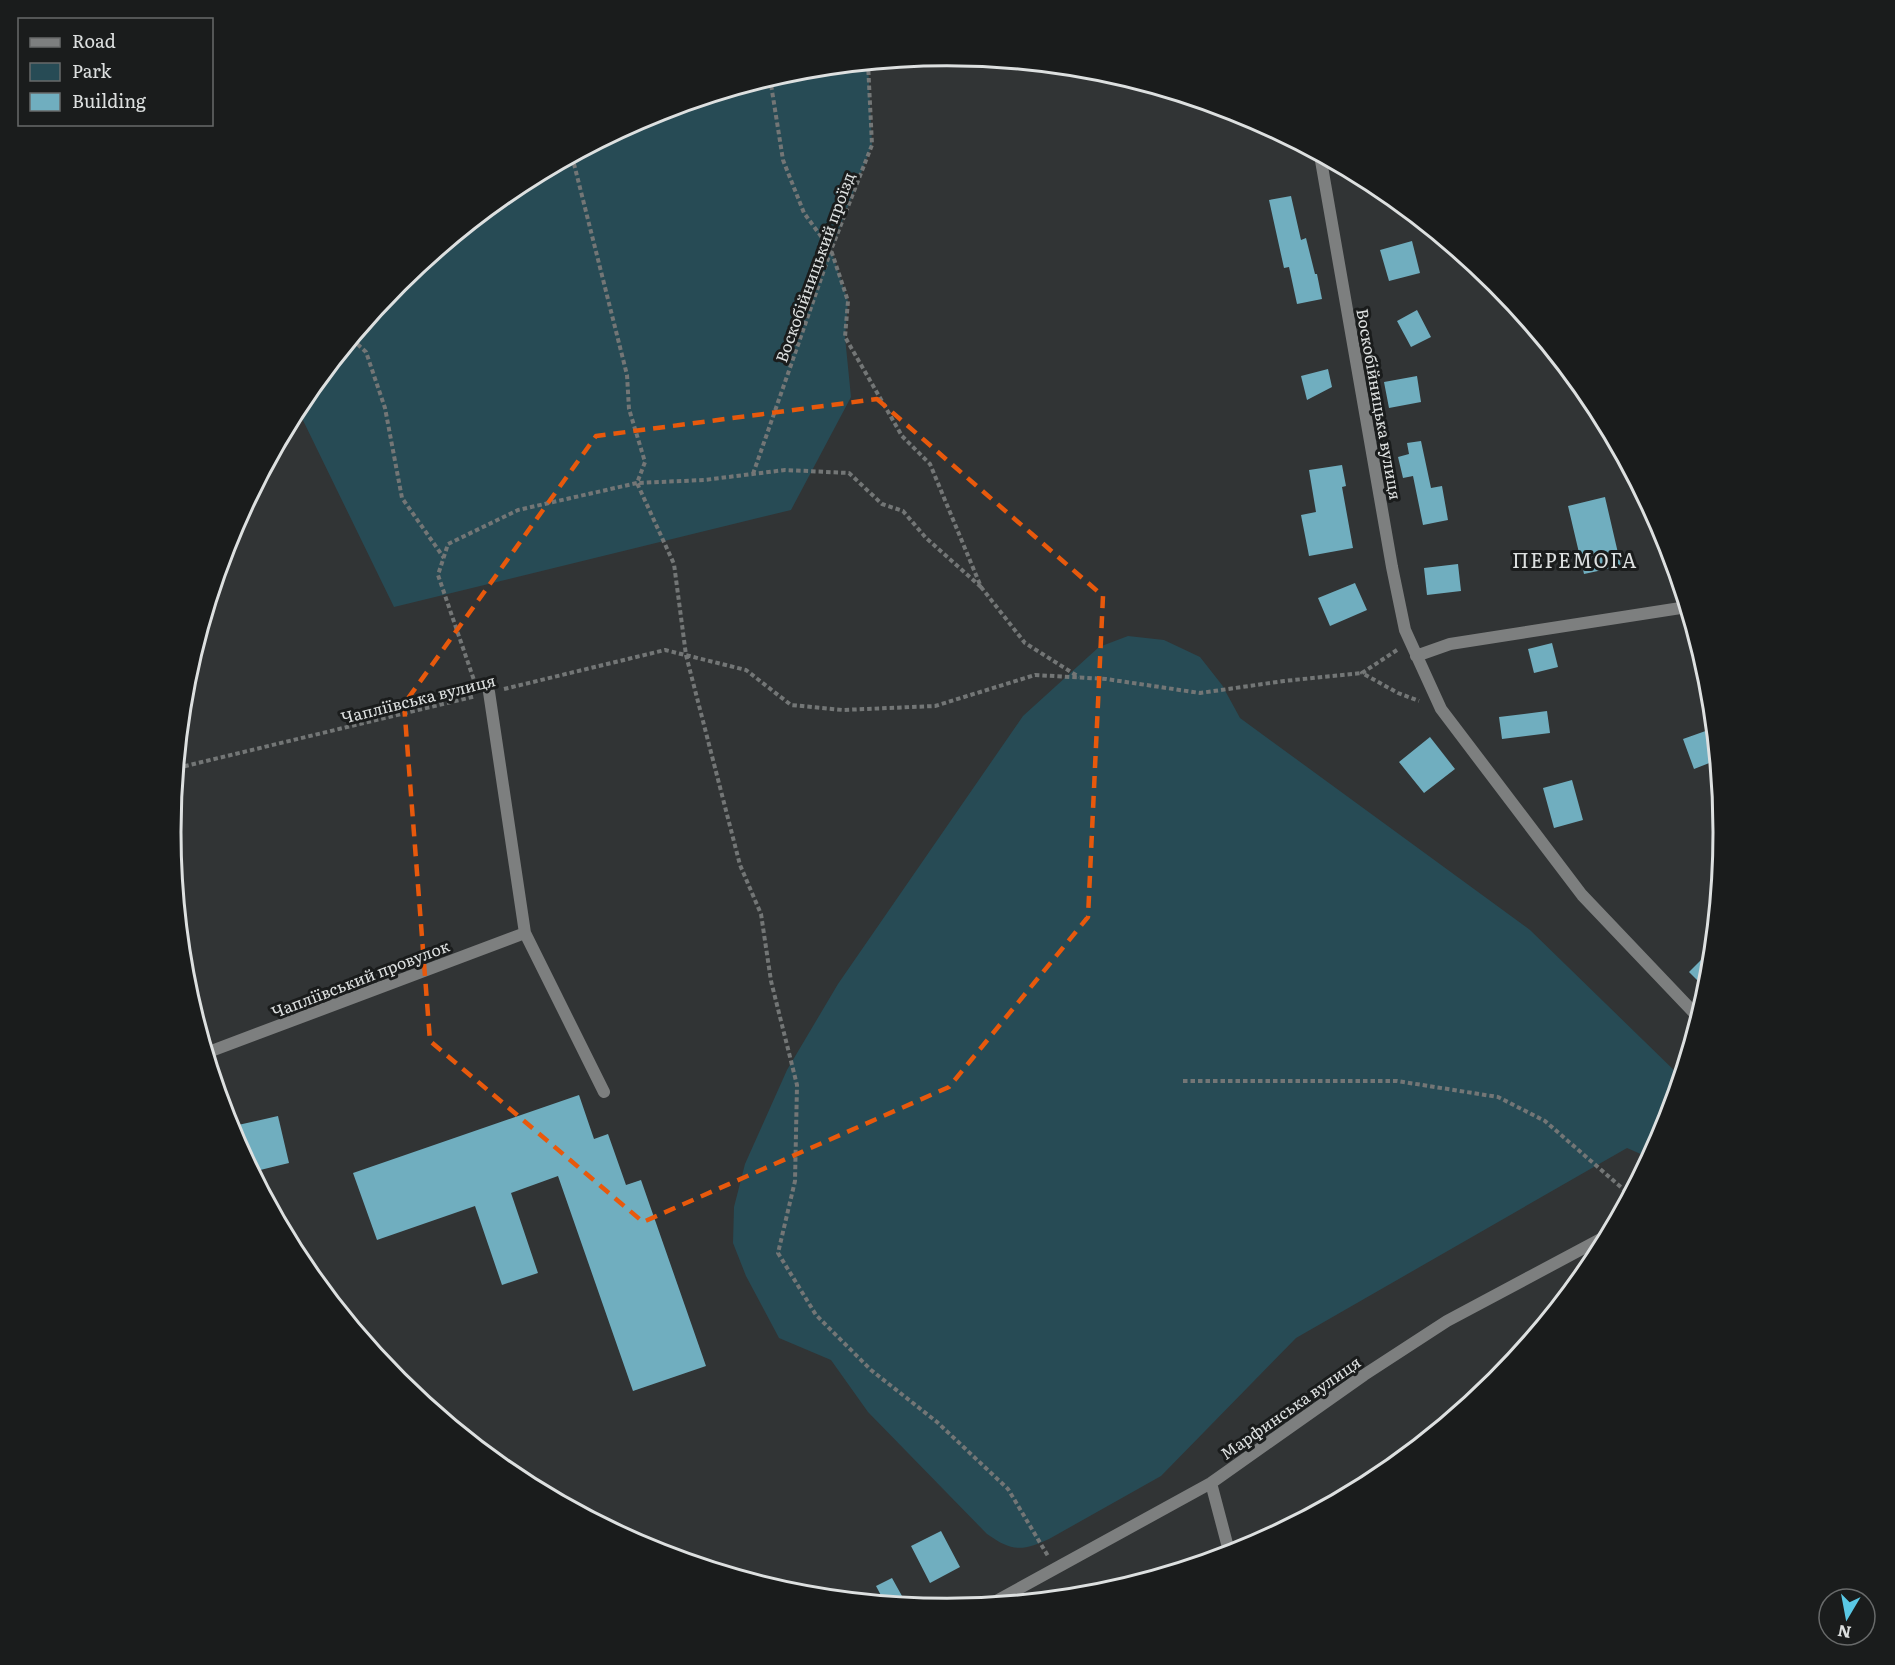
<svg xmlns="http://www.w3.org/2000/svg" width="1895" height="1665" viewBox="0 0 1895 1665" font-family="Literata,serif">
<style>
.green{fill:#274b55}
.building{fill:#70aebf}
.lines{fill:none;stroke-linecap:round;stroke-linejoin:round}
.path{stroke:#737676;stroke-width:4;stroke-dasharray:4.5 3;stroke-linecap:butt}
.street{stroke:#7d7f7f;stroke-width:12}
.marked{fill:none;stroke:#e8590c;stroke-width:4.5;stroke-dasharray:12 8;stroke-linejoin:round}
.labels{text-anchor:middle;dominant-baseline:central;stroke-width:6;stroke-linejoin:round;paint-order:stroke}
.street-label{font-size:16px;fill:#dde0e0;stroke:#1a1c1c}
.quarter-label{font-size:20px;letter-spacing:1.5px;fill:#dde0e0;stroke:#1a1c1c}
.rim{fill:none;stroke:#dde0e0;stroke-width:3}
</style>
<rect width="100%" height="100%" fill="#313435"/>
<path class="green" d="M868,63l4,82 -41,105 17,51 -3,36 6,60 -60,113 -397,97 -97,-199 5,-7 96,-118 118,-97 134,-71 146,-45z
M1128,636l36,4 36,17 22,28 18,33 290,212 151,147 -16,53 -14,26 -8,-1 -16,-7 -331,190 -135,138 -112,63c-27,13 -38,12 -62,-5l-119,-122 -37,-52 -52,-22 -33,-62 -13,-33 1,-36 11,-43 42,-94 51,-86 185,-268 76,-69z"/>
<path class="building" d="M1291,196l10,44 5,-2 9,36h2l5,25 -25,5 -8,-37 -5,1 -15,-68z
M1412,241l8,32 -31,8 -9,-31z
M1417,310l14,27 -20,10 -14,-26z
M1328,369l4,18 -25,13 -6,-24z
M1417,376l4,26 -32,6 -5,-26z
M1421,441l10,47 11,-2 6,34 -25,5 -10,-49 -10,2 -5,-21 11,-3 -2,-11z
M1342,465l4,21 -4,1 11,61 -44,8 -8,-41 15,-3 -7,-42z
M1605,497l16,69 -37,8 -16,-68z
M1458,564l3,27 -34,4 -3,-27z
M1355,583l12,27 -37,16 -12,-28z
M1552,643l6,24 -24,6 -6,-24z
M1547,711l3,22 -48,6 -3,-22z
M1714,728l3,32 -23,9 -11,-30z
M1430,737l25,32 -31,24 -25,-31z
M1572,780l11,40 -29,8 -11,-40z
M1713,948l-3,36 -2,7 -19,-19z
M579,1095l15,44 14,-5 18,51 15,-5 65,186 -73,25 -75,-215 -47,17 27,80 -36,12 -27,-79 -98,34 -24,-67z
M278,1116l11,47 -37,9 -23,-45z
M941,1531l19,36 -30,16 -19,-37z
M892,1578l15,27 -22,-2 -9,-17z"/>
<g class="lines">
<path class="path" d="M770,78l13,82 21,53 27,37 17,51 -3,36 57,99 28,28 51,123 44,56 54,34
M352,339l14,13 19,56 17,90 42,60
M753,474l78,-224 41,-105 -4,-82
M981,587l-55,-49 -23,-27 -21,-7 -33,-31 -64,-3 -81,10 -67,3 37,81 12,91 54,210 21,49 10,67 26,104 -2,96 -17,72 38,62 55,55 66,52 71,67 40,67
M1397,650l-35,23 36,20 21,8
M476,686l-38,-111 10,-31 70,-34 119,-27 8,-21 -16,-53 -2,-34 -55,-219
M504,689l161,-39 81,20 45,35 52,5 92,-4 100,-31 71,4 94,14 84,-12 78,-8
M177,768l299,-72
M1183,1081h214l101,16 47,24 85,74"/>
<path class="street" d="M1320,155l72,412 13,63 36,79 141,186 117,123
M1416,656l34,-12 237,-37
M489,692l36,241
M206,1053l319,-120 79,159
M1211,1483l19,72
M989,1605l222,-122 153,-108 83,-54 163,-87"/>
</g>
<path class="marked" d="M877,399l226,197 -15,321 -139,170 -306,135 -213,-181 -26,-337 192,-268z"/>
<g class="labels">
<g class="street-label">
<text transform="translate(814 267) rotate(-70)">Воскобійницький проїзд</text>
<text transform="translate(1380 404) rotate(80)">Воскобійницька вулиця</text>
<text transform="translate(418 698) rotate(-14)">Чапліївська вулиця</text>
<text transform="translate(360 978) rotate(-21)">Чапліївський провулок</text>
<text transform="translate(1290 1407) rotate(-35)">Марфинська вулиця</text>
</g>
<g class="quarter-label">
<text x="1575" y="559">ПЕРЕМОГА</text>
</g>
</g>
<path d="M0 0H1895V1665H0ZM181 832a766 766 0 1 1 1532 0a766 766 0 1 1-1532 0Z" fill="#1a1c1c" fill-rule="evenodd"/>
<path class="rim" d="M181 832a766 766 0 1 1 1532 0a766 766 0 1 1-1532 0Z"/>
<rect x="18" y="18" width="195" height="108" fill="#1a1c1c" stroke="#686a6a" stroke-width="1.5"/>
<rect x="30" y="38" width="30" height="9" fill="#7d7f7f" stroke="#686a6a" stroke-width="1.5"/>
<text x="72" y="48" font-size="18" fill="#dde0e0">Road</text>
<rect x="30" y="63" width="30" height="18" fill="#274b55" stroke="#686a6a" stroke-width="1.5"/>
<text x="72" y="78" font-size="18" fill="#dde0e0">Park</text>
<rect x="30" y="93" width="30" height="18" fill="#70aebf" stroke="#686a6a" stroke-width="1.5"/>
<text x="72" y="108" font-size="18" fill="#dde0e0">Building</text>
<g transform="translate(1847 1617) rotate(190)"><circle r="28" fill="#1a1c1c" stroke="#686a6a" stroke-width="1.5"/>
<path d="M0-4.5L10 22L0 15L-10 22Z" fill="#5ac8e5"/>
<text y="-9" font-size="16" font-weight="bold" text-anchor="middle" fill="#dde0e0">N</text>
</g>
</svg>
